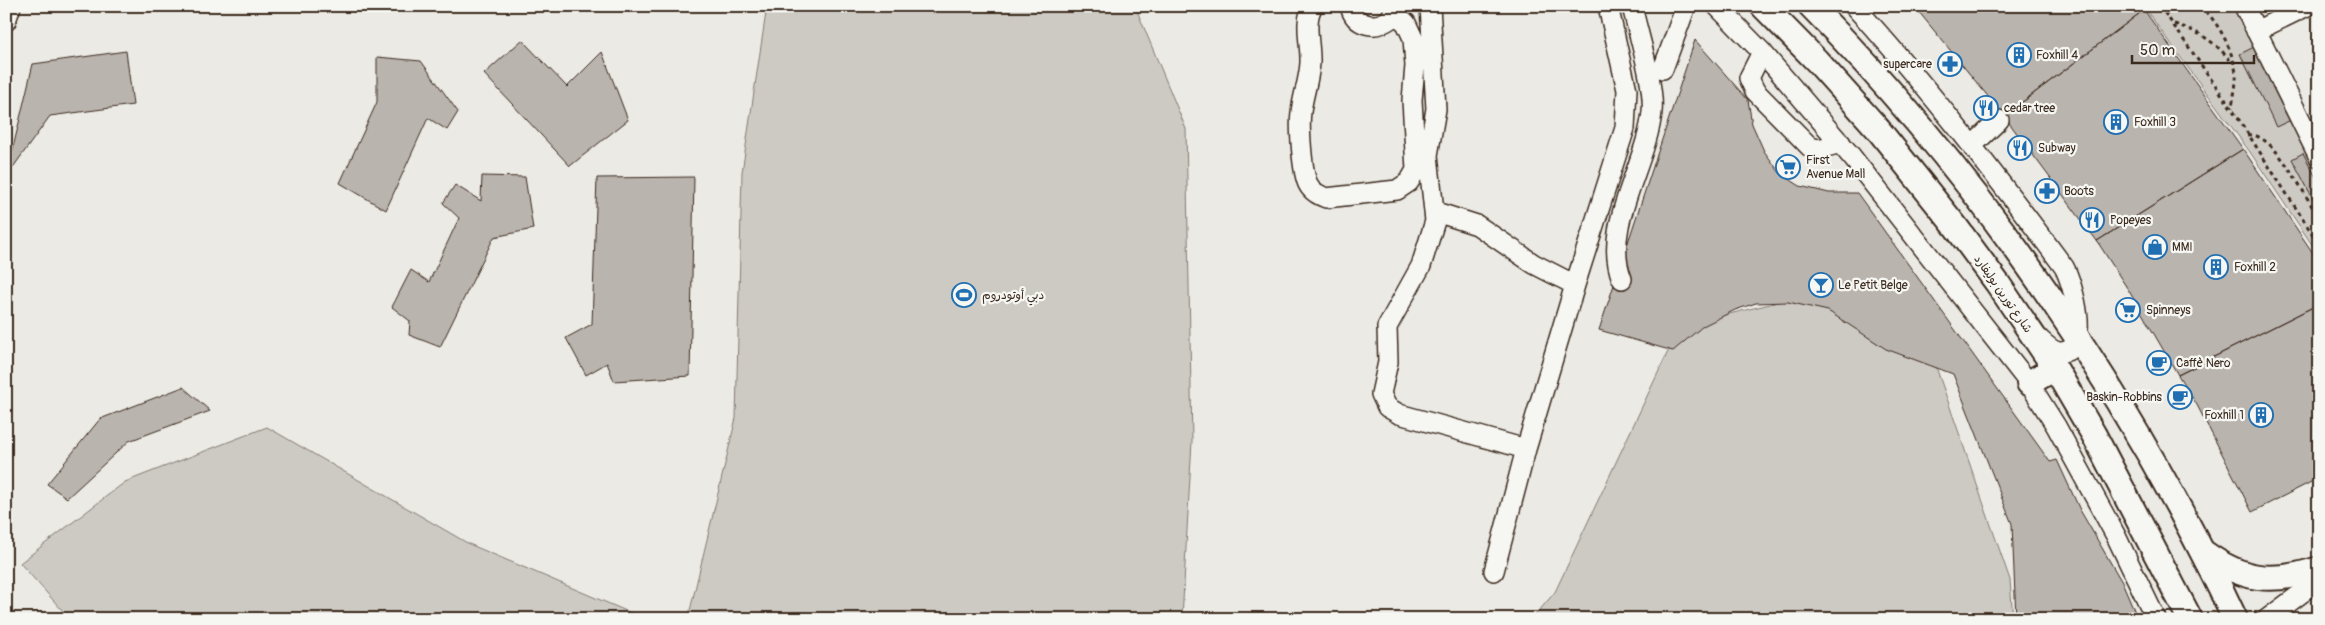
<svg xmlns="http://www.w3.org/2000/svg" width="2325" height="625" viewBox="0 0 2325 625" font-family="Pangolin,'Playpen Sans Arabic',sans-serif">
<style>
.green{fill:#cdcac4;stroke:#847a71}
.building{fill:#bab4ae;stroke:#3b2a1e}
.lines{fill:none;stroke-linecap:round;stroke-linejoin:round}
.minor-casing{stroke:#3b2a1e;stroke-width:22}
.major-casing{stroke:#3b2a1e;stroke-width:28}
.path{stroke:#3b2a1e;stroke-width:3;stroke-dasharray:4 4;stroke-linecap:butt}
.minor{stroke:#f6f6f2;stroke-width:19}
.major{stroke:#f6f6f2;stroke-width:24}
.labels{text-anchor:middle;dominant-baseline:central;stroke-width:4.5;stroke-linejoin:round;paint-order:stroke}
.poi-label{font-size:12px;fill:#3b2a1e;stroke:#f6f6f2;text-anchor:start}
.street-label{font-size:12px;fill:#3b2a1e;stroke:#f6f6f2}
</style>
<rect width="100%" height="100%" fill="#ebeae5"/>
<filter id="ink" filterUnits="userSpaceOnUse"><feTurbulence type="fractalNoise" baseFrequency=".02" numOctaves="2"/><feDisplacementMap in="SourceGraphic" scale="10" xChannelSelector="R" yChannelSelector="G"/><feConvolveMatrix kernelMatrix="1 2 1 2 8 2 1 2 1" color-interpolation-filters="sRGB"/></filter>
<g filter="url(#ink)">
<path class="green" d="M767,6h368l51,123 6,312 -10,178h-494l48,-201 6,-246z
M2143,6h93l83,167v82l-69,-103z
M1807,295l128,69 75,216 3,39h-481l23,-27 125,-266z
M267,427l202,117 176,75h-575l-50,-56 105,-81z"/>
<path class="building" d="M1914,6h227l3,4 -140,106z
M2219,6h14v1l-11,5z
M2144,10l99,139 -146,92 -93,-125z
M522,40l45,47 35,-35 26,68 -58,46 -86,-92z
M1695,40l53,60 4,24 12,27 16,22 20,13 29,7h28l193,269 7,-2 23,50 43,74 15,35h-122l-4,-95 -59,-150 -67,-25 -58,-38 -40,-9 -32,1 -21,7 -32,16 -30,25 -74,-21z
M2254,47l37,73 -15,7 -36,-73z
M126,51l7,54 -83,11 -44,61 27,-113z
M377,57l44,4 37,51 -11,18 -19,-12 -42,92 -46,-27 37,-81z
M2243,149l76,113v42l-141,71 -49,-84 -32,-50z
M2303,153l16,30v27l-27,-51z
M482,176l43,1 8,52 -39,8 -54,110 -31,-12 1,-14 -18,-14 19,-37 18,12 30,-64 -16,-15 12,-18 26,16z
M694,177l-4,199 -76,5 -7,-18 -21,12 -20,-37 26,-14 5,-146z
M2319,304v174l-67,34 -55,-107 -19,-30z
M183,387l27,24 -81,30 -62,57 -20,-14 53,-65z"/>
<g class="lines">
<defs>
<path id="minor" d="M1313,6c-10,15 -2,39 -3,57 -1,17 -7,32 -9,49 -2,14 1,60 7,72 4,8 11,11 18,14l71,-8 12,-8 7,-12 -4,-70 3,-34 -2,-28 -7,-15 -12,-10
M1350,6c5,20 25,24 40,13l6,-13
M1430,6l6,103 -8,46 7,66 -14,45 -34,61 1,35 -7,32 6,13 12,7 127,35
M1717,6l45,46 90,105 177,226 27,43 60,110 40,83
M1854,6c76,83 143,171 210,261 8,14 30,87 -5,85 -8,-1 -16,-10 -22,-15
M2244,6l75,151
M6,21l5,-15
M2256,31l51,-25
M1762,52l-13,26 6,13 55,56 9,2 22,-6
M1663,69l23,-63
M1973,145l26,-25
M1436,212l41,13 57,39 41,21
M1622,279c-21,-51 25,-115 30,-167 3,-26 -14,-78 -20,-106
M1494,571l32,-122 49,-164 50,-157 2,-38 -19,-84
M2267,619l52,-39"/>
<path id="major" d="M1763,6l54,55 60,67 79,99 42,57 57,84 39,67 96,184
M1811,6c171,173 321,393 424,613
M2029,383l26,-15
M2203,552c40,29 69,32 116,17"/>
</defs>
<use href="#minor" class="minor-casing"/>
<use href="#major" class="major-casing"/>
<path class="path" d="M2160,6l72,103 87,135
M2200,6c19,16 32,43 36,67 1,11 -3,25 -4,35
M2174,24c24,7 40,17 56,36
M2248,135c26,-4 58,63 71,83"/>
<use href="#minor" class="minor"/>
<use href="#major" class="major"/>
</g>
</g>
<defs>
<symbol id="building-ring" viewBox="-11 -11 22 22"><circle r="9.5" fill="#f6f6f2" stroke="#1f6fb2" stroke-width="1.5"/><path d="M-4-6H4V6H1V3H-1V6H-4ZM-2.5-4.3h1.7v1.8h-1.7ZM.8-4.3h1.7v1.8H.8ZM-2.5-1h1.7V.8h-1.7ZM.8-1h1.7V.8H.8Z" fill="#1f6fb2"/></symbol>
<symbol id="pharmacy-ring" viewBox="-11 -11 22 22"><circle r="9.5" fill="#f6f6f2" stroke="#1f6fb2" stroke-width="1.5"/><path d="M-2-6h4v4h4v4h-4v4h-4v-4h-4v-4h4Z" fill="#1f6fb2"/></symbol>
<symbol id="restaurant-ring" viewBox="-11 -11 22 22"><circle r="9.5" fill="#f6f6f2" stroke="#1f6fb2" stroke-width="1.5"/><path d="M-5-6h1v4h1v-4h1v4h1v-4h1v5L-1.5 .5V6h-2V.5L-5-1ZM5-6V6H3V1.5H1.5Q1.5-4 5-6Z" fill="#1f6fb2"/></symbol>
<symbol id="supermarket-ring" viewBox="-11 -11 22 22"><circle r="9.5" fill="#f6f6f2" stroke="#1f6fb2" stroke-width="1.5"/><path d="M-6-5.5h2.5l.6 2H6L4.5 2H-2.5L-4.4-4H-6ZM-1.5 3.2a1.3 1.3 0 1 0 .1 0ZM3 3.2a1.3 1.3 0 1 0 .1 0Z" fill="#1f6fb2"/></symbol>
<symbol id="shop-ring" viewBox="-11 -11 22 22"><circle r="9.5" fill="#f6f6f2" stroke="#1f6fb2" stroke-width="1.5"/><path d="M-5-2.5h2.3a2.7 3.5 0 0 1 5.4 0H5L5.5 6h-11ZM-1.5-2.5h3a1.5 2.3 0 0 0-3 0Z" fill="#1f6fb2"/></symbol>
<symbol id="bar-ring" viewBox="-11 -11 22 22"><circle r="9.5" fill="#f6f6f2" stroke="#1f6fb2" stroke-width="1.5"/><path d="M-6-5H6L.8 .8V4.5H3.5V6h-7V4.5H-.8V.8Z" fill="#1f6fb2"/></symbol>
<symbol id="stadium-ring" viewBox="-11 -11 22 22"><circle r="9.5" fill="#f6f6f2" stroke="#1f6fb2" stroke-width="1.5"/><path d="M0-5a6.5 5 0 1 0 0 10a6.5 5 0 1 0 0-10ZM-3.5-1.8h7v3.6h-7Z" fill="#1f6fb2"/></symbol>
<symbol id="cafe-ring" viewBox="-11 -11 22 22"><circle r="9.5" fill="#f6f6f2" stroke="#1f6fb2" stroke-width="1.5"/><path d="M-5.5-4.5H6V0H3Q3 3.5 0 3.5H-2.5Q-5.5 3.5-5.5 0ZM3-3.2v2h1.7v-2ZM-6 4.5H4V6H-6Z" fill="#1f6fb2"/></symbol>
</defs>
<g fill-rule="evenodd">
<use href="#building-ring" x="2005" y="41" width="28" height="28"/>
<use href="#pharmacy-ring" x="1936" y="50" width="28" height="28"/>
<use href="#restaurant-ring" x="1972" y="94" width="28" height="28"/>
<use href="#building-ring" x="2102" y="108" width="28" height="28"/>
<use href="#restaurant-ring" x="2006" y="134" width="28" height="28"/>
<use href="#supermarket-ring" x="1774" y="153" width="28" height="28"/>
<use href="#pharmacy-ring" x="2033" y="177" width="28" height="28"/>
<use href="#restaurant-ring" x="2078" y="206" width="28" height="28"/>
<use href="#shop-ring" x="2141" y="233" width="28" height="28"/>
<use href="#building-ring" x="2202" y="253" width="28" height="28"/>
<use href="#bar-ring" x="1807" y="271" width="28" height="28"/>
<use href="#stadium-ring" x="950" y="281" width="28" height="28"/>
<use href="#supermarket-ring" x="2114" y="296" width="28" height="28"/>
<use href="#cafe-ring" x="2145" y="349" width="28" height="28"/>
<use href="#cafe-ring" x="2166" y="383" width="28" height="28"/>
<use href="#building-ring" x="2247" y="401" width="28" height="28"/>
</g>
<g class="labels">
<g class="poi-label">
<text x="2036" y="55">Foxhill 4</text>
<text x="1932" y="64" text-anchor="end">supercare</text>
<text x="2004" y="108">cedar tree</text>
<text x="2134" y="122">Foxhill 3</text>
<text x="2038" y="148">Subway</text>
<text x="1806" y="160">First<tspan x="1806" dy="14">Avenue Mall</tspan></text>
<text x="2064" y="191">Boots</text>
<text x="2110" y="220">Popeyes</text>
<text x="2172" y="247">MMI</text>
<text x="2234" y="267">Foxhill 2</text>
<text x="1838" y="285">Le Petit Belge</text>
<text x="982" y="295">دبي أوتودروم</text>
<text x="2146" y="310">Spinneys</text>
<text x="2176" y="363">Caffè Nero</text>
<text x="2162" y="397" text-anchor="end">Baskin-Robbins</text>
<text x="2244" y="415" text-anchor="end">Foxhill 1</text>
</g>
<g class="street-label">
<text transform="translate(2003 294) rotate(55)">شارع تورين بوليفارد</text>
</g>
</g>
<rect width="2325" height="625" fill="none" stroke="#f6f6f2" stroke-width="25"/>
<rect x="12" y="12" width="2300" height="600" fill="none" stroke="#3b2a1e" stroke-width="2" filter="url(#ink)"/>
<path d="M2132 55v8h122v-8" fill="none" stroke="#3b2a1e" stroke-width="2.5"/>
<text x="2140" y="55" font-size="15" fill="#3b2a1e" stroke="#f6f6f2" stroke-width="4" paint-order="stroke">50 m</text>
</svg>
